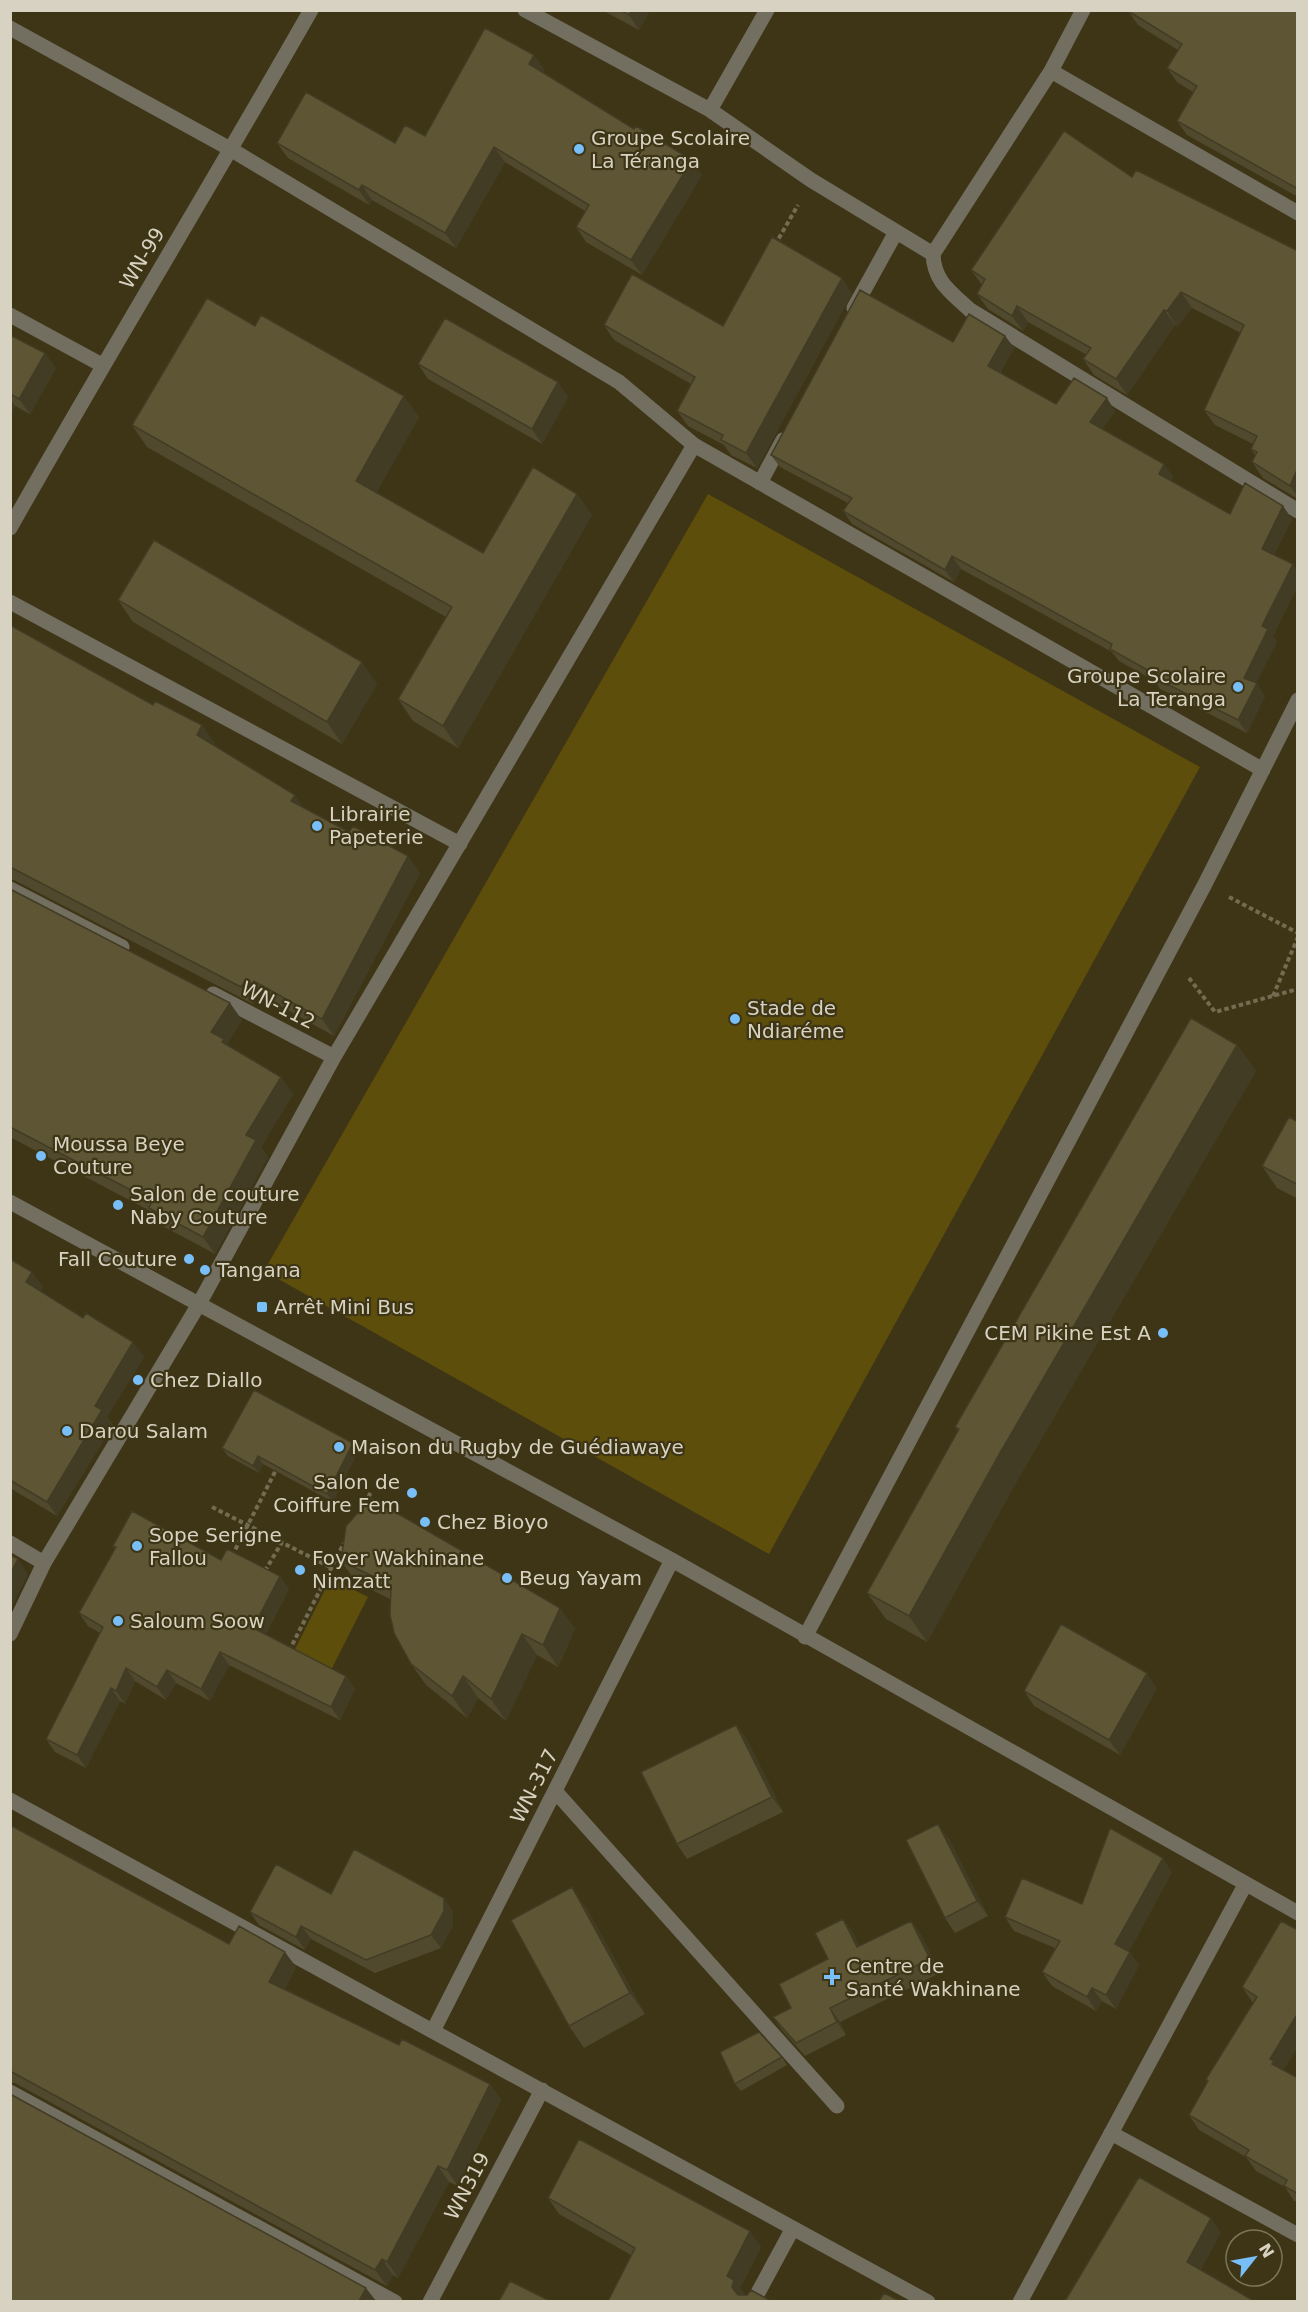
<svg xmlns="http://www.w3.org/2000/svg" width="1308" height="2312" viewBox="0 0 1308 2312" font-family="'DejaVu Sans',sans-serif">
<style>
.green{fill:#5e4e0c}
.lines{fill:none;stroke-linecap:round;stroke-linejoin:round}
.path{stroke:#746c52;stroke-width:4;stroke-dasharray:4.5 3;stroke-linecap:butt}
.minor{stroke:#726e60;stroke-width:15}
.wall{fill:#51492e}
.shaded-wall{fill:#423c25}
.building{fill:#5e5535;stroke:#423c25;stroke-width:1.5}
.poi-dot{fill:#78bff8;stroke:#3e3516;stroke-width:2}
.labels{text-anchor:middle;dominant-baseline:central;stroke-width:4.5;stroke-linejoin:round;paint-order:stroke}
.poi-label{font-size:20px;fill:#d7d2c1;stroke:#3e3516;text-anchor:start}
.street-label{font-size:20px;fill:#d7d2c1;stroke:#3e3516}
</style>
<rect width="100%" height="100%" fill="#3e3516"/>
<path class="green" d="M708,494l492,273 -431,787 -505,-283z
M331,1578l37,19 -38,75 -37,-19z"/>
<g class="lines">
<path class="path" d="M775,245l23,-40
M1229,897l69,36
M1189,978l26,34 83,-23
M1273,996l25,-59
M212,1507l120,61
M361,1510l10,-18
M232,1556l46,-90
M265,1571l17,-29
M289,1651l55,-108"/>
<path class="minor" d="M525,10l185,100 101,70 122,74
M1083,10l-32,61 -118,183c1,28 18,38 37,56l328,201
M10,28l222,122 387,232 75,63 569,325
M1051,71l247,142
M710,110l57,-100
M854,308l42,-76
M10,315l92,50
M760,483l23,-43
M10,528c98,-174 202,-344 301,-518
M10,602l450,242
M10,889l112,58
M213,994l121,63
M10,1202l662,358 626,353
M10,1543l34,20
M10,1634l34,-71 155,-259 135,-247 360,-612
M805,1637l400,-753 93,-184
M555,1791l282,315
M10,1800l918,502
M433,2031l239,-471
M10,2092l385,210
M1111,2133l187,102
M430,2302l112,-212
M753,2302l40,-74
M1020,2302l225,-417"/>
</g>
<path class="wall" d="M602,10h48l-11,20z
M1298,10v187l-111,-62 -10,-14 16,-29 -16,-10 -10,-14 11,-18 -40,-25 -10,-14z
M545,70l-2,2 159,103 -60,100 -56,-33 -10,-15 9,-16 -80,-49 -49,86 -84,-48 -3,5 -81,-47 -11,-15h118l30,-7z
M1132,177l166,74v248l-35,-21 -11,-16 3,-7 -4,-6 2,-5 -38,-19 -11,-15 37,-77 -49,-25 -15,19 -2,-2 -48,70 -33,-20 -11,-16 4,-4 -59,-33 -5,9 -35,-22 -11,-15 5,-9 -11,-15z
M852,293l-95,175 -26,-13 -7,-10 -36,-19 -11,-15 14,-27 -77,-44 -10,-15 119,1z
M255,326l164,91 -43,76 107,60 94,-59 15,21 -134,233 -45,-27 -15,-22 48,-82 -299,-170 -15,-22z
M10,335l46,33 -26,46 -15,-8 -5,8z
M1005,336l9,12 -14,25 56,31 59,7 -13,18 71,47 -2,4 59,34 62,5 -18,36 24,17v13l-25,51 4,6 -21,41 9,13 -18,37 -87,-44 -5,-8 -36,-20 -7,-9 -151,-83 -7,13 -102,-58 -9,-13 5,-8 -68,-36 -9,-12 182,-113z
M418,364l140,18 10,15 -26,47 -114,-65z
M118,600l259,84 -35,60 -209,-122z
M10,625l204,117 -1,2 91,64 116,65 -86,163 -68,-38 -1,3 -8,-4 -4,7 -239,-124h-4z
M10,889l232,131 -15,24 1,2 53,31 12,17 -32,53 7,10 -53,97 -54,-29 -9,-13 -142,-75z
M1237,1045l19,26 -238,408 -91,163 -41,-23 -19,-26 91,-162 -3,-4z
M1298,1122v77l-21,-11 -15,-22z
M10,1259l22,13 11,15 -3,4 104,66 -37,60 6,8 -56,91 -47,-28z
M353,1443l5,8 -25,51 -70,-38 -4,9 -31,-17 -6,-8z
M113,1546l108,14 68,29 -23,45 80,42 9,13 -15,31 -111,-55 -19,36 -34,-18 -10,17 -31,-19 -10,23 -5,-3 -34,67 -31,-16 -9,-13 54,-106 -12,-7 -9,-13 36,-64z
M341,1561l219,47 15,21 -17,38 -21,-12 -31,66 -28,-23 -11,20 -41,-33 -15,-21 -21,-65 -34,-17z
M1157,1688l-37,67 -86,-49 -10,-15z
M736,1725l11,15 36,72 -96,47 -10,-15z
M10,1825l219,119 67,23 -11,22 114,56 91,39 11,16 -43,86 -9,-4 -51,96 -5,-3 -6,11 -372,-203h-5z
M949,1839l39,77 -33,17 -10,-15z
M1172,1872l-43,79 10,14 -23,44 -14,-8 -6,10 -44,-25 -10,-14 13,-24 -41,-17 -9,-14 77,-13z
M331,1894l122,17v14l-12,23 -66,25 -64,-34 -6,11 -46,-25 -9,-13z
M587,1909l58,105 -61,34 -15,-22z
M843,1919l10,14 6,13 52,-25 10,14 19,38 -100,49 6,13 -41,21 -23,-26 -9,-13 18,-9 37,-49z
M1281,1921l17,125 -15,24 15,8v124l-4,-1 -9,-14 -29,-16 -10,-14 -47,-27 -10,-15 18,-33 -1,-3 47,-76 -11,-16z
M782,2057l5,8 -46,26 -6,-7z
M548,2198l213,49 -21,41 5,7 -137,6 23,-46 -72,-41z"/>
<path class="shaded-wall" d="M632,10h18l-11,20 -10,-15z
M534,55l11,15 -5,9 -11,-15z
M494,147l11,15 -49,86 -11,-15z
M692,160l10,15 -60,100 -11,-15z
M362,185l10,15 -3,5 -10,-15z
M842,278l10,15 -95,175 -11,-15z
M1181,292l11,16 -15,19 -10,-16z
M1017,306l11,16 -5,9 -11,-15z
M1164,310l11,15 -48,70 -11,-16z
M1005,336l9,12 -18,31 -8,-13z
M45,353l11,15 -26,46 -11,-15z
M558,382l10,15 -26,47 -10,-15z
M404,396l15,21 -48,85 -15,-21z
M1107,398l8,13 -16,23 -9,-12z
M10,399l5,7 -5,8z
M1164,464l9,12 -6,10 -8,-12z
M1296,472l2,1v24l-8,-11z
M577,494l15,21 -134,233 -15,-22z
M1283,506l9,13 -21,42 -9,-12z
M952,556l9,13 -7,13 -9,-12z
M1293,564l5,8v13l-25,51 4,6 -24,48 -9,-12 18,-52z
M362,662l15,22 -35,60 -15,-22z
M1257,683l8,13 -18,37 -9,-13z
M202,725l12,17 -5,10 -12,-17z
M295,795l12,17 -16,-11z
M408,856l12,17 -86,163 -12,-17z
M246,980l11,17 -4,7 -12,-17z
M254,981l12,17 -1,3 -12,-17z
M230,1003l12,17 -15,24 9,12 -25,-24z
M1237,1045l19,26 -238,408 -91,163 -18,-26 91,-163z
M281,1077l12,17 -32,53 7,10 -53,97 -12,-17 43,-102z
M32,1272l11,15 -6,10 -11,-15z
M133,1342l11,15 -37,60 6,8 -56,91 -10,-14 48,-96z
M353,1443l5,8 -25,51 -6,-8z
M258,1456l5,8 -4,9 -6,-7z
M18,1559l10,15 -17,35 -1,-35z
M280,1576l9,13 -27,52 -9,-13z
M560,1608l15,21 -17,38 -15,-22z
M522,1634l15,21 -31,66 -15,-22z
M220,1652l9,13 -19,36 -9,-12z
M126,1668l9,13 -10,23 -9,-13z
M167,1670l9,13 -10,17 -9,-13z
M1147,1673l10,15 -37,67 -11,-15z
M346,1676l9,13 -15,31 -9,-13z
M463,1676l15,22 -11,20 -15,-22z
M111,1688l9,13 -34,67 -9,-13z
M736,1725l11,15 36,72 -11,-15z
M938,1824l11,15 39,77 -11,-15z
M1163,1858l9,14 -47,86 -10,-14z
M572,1887l15,22 58,105 -15,-21z
M444,1898l9,13v14l-12,23 -10,-13z
M843,1919l10,14 14,27 -10,-13z
M911,1921l10,14 19,38 -10,-14z
M301,1926l10,13 -6,11 -9,-13z
M285,1952l11,15 -16,31 -11,-16z
M1130,1952l9,13 -23,44 -10,-14z
M1092,1988l10,13 -6,10 -9,-14z
M830,2008l10,14 6,13 -9,-13z
M1298,2013v33l-16,26 -10,-8 -2,-5z
M490,2084l11,16 -43,86 -11,-16z
M438,2166l11,16 -51,96 -11,-16z
M1211,2218l10,15 -24,44 -10,-15z
M750,2231l11,16 -21,41 5,8 -3,5 -10,-14 -5,-11z
M382,2259l11,16 -6,11 -12,-16z
M366,2288l10,13h-17z"/>
<path class="building" d="M620,10h12l-3,5z
M1129,10h169v179l-121,-68 20,-35 -30,-18 15,-24 -54,-33z
M485,28l49,27 -5,9 105,65 2,-3 56,34 -61,100 -55,-33 13,-22 -95,-58 -49,86 -83,-48 -3,5 -82,-47 29,-51 89,51 10,-18 20,11z
M1064,131l68,46 4,-7 162,81v221h-2l-6,14 -38,-24 5,-10 -6,-3 6,-13 -53,-26 40,-85 -63,-33 -14,19 -3,-1 -48,69 -33,-20 8,-11 -74,-42 -5,10 -35,-22 8,-15 -14,-9z
M772,237l70,41 -96,175 -25,-13 2,-5 -46,-24 18,-34 -91,-52 28,-51 91,52z
M860,290l93,52 16,-28 36,22 -17,30 68,38 18,-26 33,20 -17,24 74,42 -5,10 71,40 15,-31 38,23 -21,43 31,15 -31,62 6,3 -24,49 13,5 -19,37 -87,-44 2,-3 -43,-24 2,-5 -160,-88 -7,14 -102,-59 9,-13 -81,-43z
M207,298l48,28 6,-11 143,81 -48,85 127,72 50,-86 44,27 -134,232 -45,-27 54,-92 -320,-182z
M445,318l113,64 -26,47 -114,-65z
M10,335l35,18 -26,46 -9,-5z
M154,540l208,122 -35,60 -209,-122z
M10,625l143,80 2,-4 47,24 -5,10 98,60 -4,6 58,31 4,-6 55,30 -86,163 -68,-38 -1,3 -7,-4 -5,7 -231,-120z
M10,889l220,114 -19,29 13,7 -2,3 59,35 -35,58 10,5 -53,97 -54,-29 3,-7 -142,-74z
M1191,1018l46,27 -237,408 -91,163 -42,-23 92,-164 -4,-2z
M1289,1117l9,5v63l-36,-19z
M10,1259l22,13 -6,10 57,36 3,-5 47,29 -38,64 7,4 -55,92 -37,-22z
M254,1390l99,53 -26,51 -69,-38 -5,10 -31,-18z
M371,1498l189,110 -17,37 -21,-11 -31,65 -28,-23 -11,20 -41,-32 -17,-31 -4,-18 1,-30 -50,-24 5,-35z
M132,1511l89,49 6,-11 53,27 -27,52 93,48 -15,31 -111,-55 -19,37 -34,-19 -10,17 -31,-19 -10,23 -5,-3 -34,67 -31,-16 57,-112 -24,-14 37,-66 -3,-1z
M10,1555l8,4 -8,15z
M1061,1624l86,49 -38,67 -85,-49z
M736,1725l36,72 -95,47 -36,-72z
M938,1824l39,77 -32,17 -39,-78z
M10,1825l219,119 10,-18 46,26 -16,30 130,63 3,-6 88,45 -43,86 -9,-4 -51,96 -5,-3 -7,11 -365,-199z
M1110,1828l53,30 -48,86 15,8 -24,43 -14,-7 -5,9 -45,-25 18,-31 -55,-24 17,-39 60,26z
M354,1849l90,49v13l-13,24 -65,25 -65,-34 -5,11 -46,-25 26,-48 55,30z
M572,1887l58,106 -61,33 -58,-106z
M843,1919l14,28 54,-26 19,38 -100,49 7,14 -41,21 -23,-26 18,-9 -12,-24 49,-25 -13,-26z
M1281,1921l17,9v83l-28,46 4,2 -2,3 26,14v116l-14,-8 3,-6 -42,-24 4,-6 -60,-35 19,-34 -2,-2 51,-82 -15,-10z
M759,2032l23,25 -47,27 -15,-32z
M10,2094l356,194 -7,13h-349z
M579,2139l171,92 -23,45 7,4 -2,7 6,8h9l4,-5 20,11h-163l27,-53 -87,-50z
M1139,2177l72,41 -24,44 67,39h-189z
M510,2281l40,20h-51z
M884,2293l16,8h-21z"/>
<g class="poi-dot">
<circle cx="579" cy="149" r="6"/>
<circle cx="1238" cy="687" r="6"/>
<circle cx="317" cy="826" r="6"/>
<circle cx="735" cy="1019" r="6"/>
<circle cx="41" cy="1156" r="6"/>
<circle cx="118" cy="1205" r="6"/>
<circle cx="189" cy="1259" r="6"/>
<circle cx="205" cy="1270" r="6"/>
<rect x="256" y="1301" width="12" height="12" rx="3"/>
<circle cx="1163" cy="1333" r="6"/>
<circle cx="138" cy="1380" r="6"/>
<circle cx="67" cy="1431" r="6"/>
<circle cx="339" cy="1447" r="6"/>
<circle cx="412" cy="1493" r="6"/>
<circle cx="425" cy="1522" r="6"/>
<circle cx="137" cy="1546" r="6"/>
<circle cx="300" cy="1570" r="6"/>
<circle cx="507" cy="1578" r="6"/>
<circle cx="118" cy="1621" r="6"/>
<path d="M829 1968h6v6h6v6h-6v6h-6v-6h-6v-6h6z"/>
</g>
<g class="labels">
<g class="poi-label">
<text x="591" y="138">Groupe Scolaire<tspan x="591" dy="23">La Téranga</tspan></text>
<text x="1226" y="676" text-anchor="end">Groupe Scolaire<tspan x="1226" dy="23">La Teranga</tspan></text>
<text x="329" y="814">Librairie<tspan x="329" dy="23">Papeterie</tspan></text>
<text x="747" y="1008">Stade de<tspan x="747" dy="23">Ndiaréme</tspan></text>
<text x="53" y="1144">Moussa Beye<tspan x="53" dy="23">Couture</tspan></text>
<text x="130" y="1194">Salon de couture<tspan x="130" dy="23">Naby Couture</tspan></text>
<text x="177" y="1259" text-anchor="end">Fall Couture</text>
<text x="217" y="1270">Tangana</text>
<text x="274" y="1307">Arrêt Mini Bus</text>
<text x="1151" y="1333" text-anchor="end">CEM Pikine Est A</text>
<text x="150" y="1380">Chez Diallo</text>
<text x="79" y="1431">Darou Salam</text>
<text x="351" y="1447">Maison du Rugby de Guédiawaye</text>
<text x="400" y="1482" text-anchor="end">Salon de<tspan x="400" dy="23">Coiffure Fem</tspan></text>
<text x="437" y="1522">Chez Bioyo</text>
<text x="149" y="1535">Sope Serigne<tspan x="149" dy="23">Fallou</tspan></text>
<text x="312" y="1558">Foyer Wakhinane<tspan x="312" dy="23">Nimzatt</tspan></text>
<text x="519" y="1578">Beug Yayam</text>
<text x="130" y="1621">Saloum Soow</text>
<text x="846" y="1966">Centre de<tspan x="846" dy="23">Santé Wakhinane</tspan></text>
</g>
<g class="street-label">
<text transform="translate(142 258) rotate(-59)">WN-99</text>
<text transform="translate(278 1005) rotate(27)">WN-112</text>
<text transform="translate(534 1786) rotate(-63)">WN-317</text>
<text transform="translate(467 2186) rotate(-62)">WN319</text>
</g>
</g>
<rect width="1308" height="2312" fill="none" stroke="#d7d2c1" stroke-width="24"/>
<g transform="translate(1254 2258) rotate(59)"><circle r="28" fill="#3e3516" stroke="#7b745a" stroke-width="1.5"/>
<path d="M0-4.5L10 22L0 15L-10 22Z" fill="#78bff8"/>
<text y="-9" font-size="16" font-weight="bold" text-anchor="middle" fill="#d7d2c1">N</text>
</g>
</svg>
